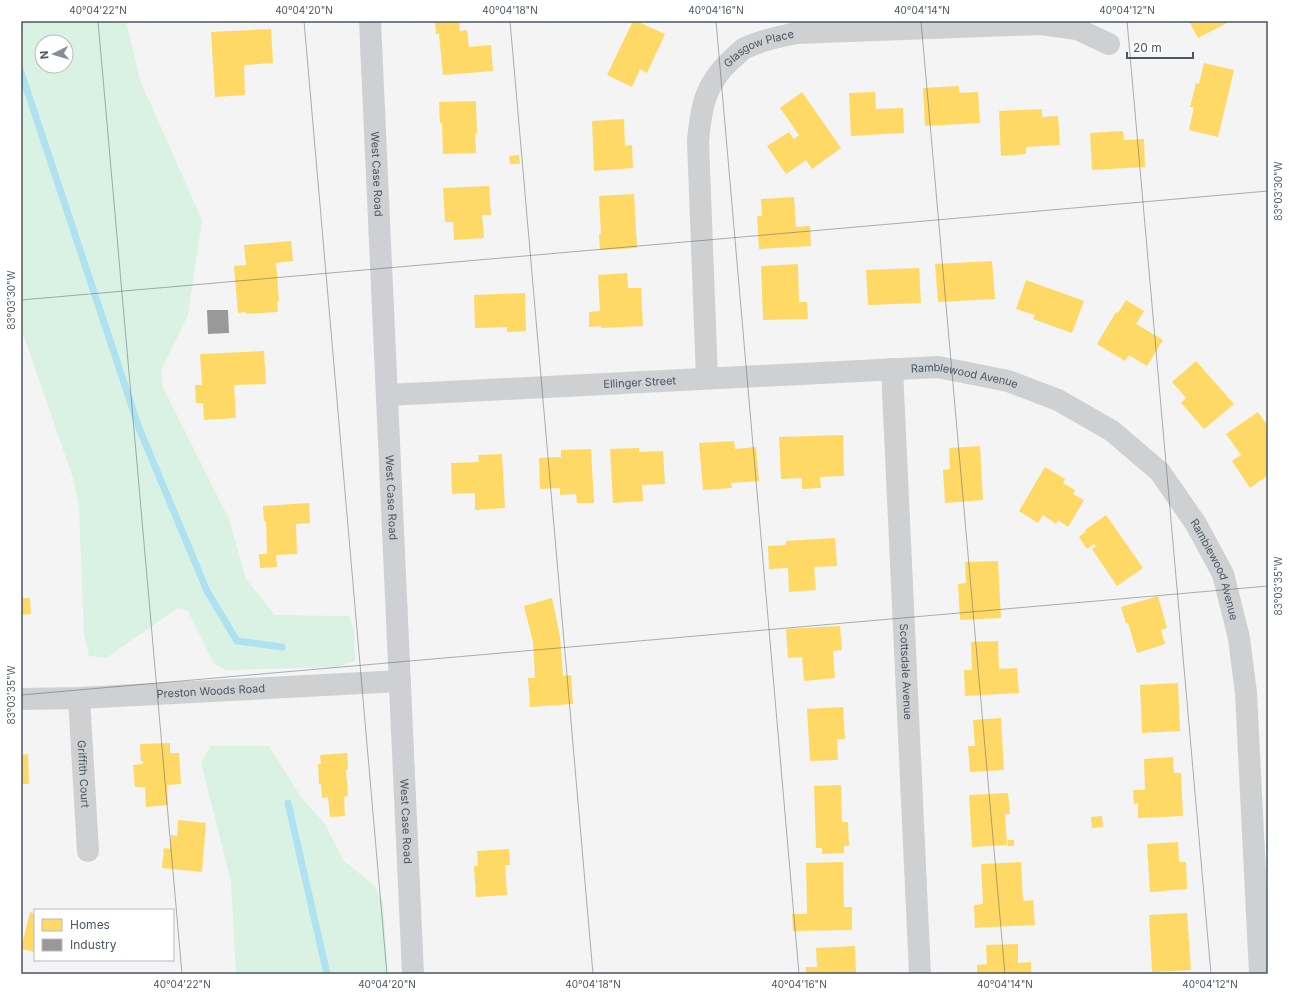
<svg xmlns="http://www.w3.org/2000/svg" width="1289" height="995" viewBox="0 0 1289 995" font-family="Inter,sans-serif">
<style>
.green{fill:#d9f2e3;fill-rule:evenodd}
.homes{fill:#ffd966}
.industry{fill:#999}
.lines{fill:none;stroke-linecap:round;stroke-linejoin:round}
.stream{stroke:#aee2f0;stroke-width:7}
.minor{stroke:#ced0d2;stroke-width:22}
.secondary{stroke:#ced0d4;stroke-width:22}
.ticks{fill:none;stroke:#4a5661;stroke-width:1;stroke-opacity:0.45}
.labels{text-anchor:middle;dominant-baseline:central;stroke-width:4;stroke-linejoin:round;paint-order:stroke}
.street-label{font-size:11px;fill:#4a5661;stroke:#fff}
.neatline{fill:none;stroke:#4a5661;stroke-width:1.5}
.ticks-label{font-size:10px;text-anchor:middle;fill:#4a5661}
</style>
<rect width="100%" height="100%" fill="#f4f4f4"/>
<path class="green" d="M21,21h105l14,59 62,140 -14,95 -27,56 2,16 66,132 17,60 29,36 74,1 5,15 1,30 -17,6 -111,3 -13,-6 -26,-53 -10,-3 -72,50 -17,-2 -5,-21 -5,-127 -6,-30 -52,-150zM42,42h24v24h-24z
M210,746h59l32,51 24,27 19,37 30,24 9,17 5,72h-152l-5,-93 -30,-118z"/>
<path class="homes" d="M435,21h24l1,10 7,-1 2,17 22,-2 2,26 -50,4 -4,-41h-3z
M633,21h3l29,13 -18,39 -7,-4 -8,18 -25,-12z
M1189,21h42l-33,17z
M271,29l2,34 -29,2 1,30 -30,2 -4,-65z
M1204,63l30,7 -16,67 -29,-7 5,-23h-4l6,-24 3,1z
M959,86v7l19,-1 2,31 -55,3 -2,-38z
M802,92l39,56 -29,21 -6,-9 -20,14 -19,-28 22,-14 5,7 5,-4 -19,-27z
M875,92l1,17 27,-1 1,25 -53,3 -2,-43z
M476,101l1,32h-2l1,20 -33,1 -1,-31h-2l-1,-21z
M1042,109v8l16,-1 2,29 -34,2v7l-25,2 -2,-45z
M624,119l1,27 7,-1 1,23 -39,3 -2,-50z
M1123,131l1,9 20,-1 1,28 -53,3 -2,-37z
M519,155l1,9h-10l-1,-8z
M489,186l2,29h-9l2,23 -30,2 -1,-18h-8l-2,-34z
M634,194l3,54 -37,2 -1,-16h2l-2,-38z
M794,197l2,30 14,-1 1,20 -52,3 -2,-33h5l-1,-17z
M291,241l2,20 -17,2 3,38 -2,1 1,10 -32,2v-2l-8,1 -4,-47 12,-1 -2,-20z
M992,261l3,38 -57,3 -3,-38z
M798,264l1,38h8l1,17 -45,1 -2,-54z
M919,268l2,35 -53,2 -2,-35z
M627,273l1,15h13l2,38 -42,2v-2l-12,1v-15l11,-1 -2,-36z
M1026,280l58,21 -12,32 -39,-14 2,-4 -19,-6z
M525,293l1,38 -19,1v-5l-32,1 -1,-33z
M1126,300l18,11 -8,13 27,16 -16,26 -18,-11 -4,6 -28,-17 19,-32 2,1z
M264,351l2,33 -32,1 2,33 -32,2 -1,-17h-7l-1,-18h7l-2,-31z
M1196,361l38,43 -30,25 -23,-26 5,-5 -14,-16z
M1258,412l10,14v49l-18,13 -18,-27 9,-6 -15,-21z
M843,435l1,41 -24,1 1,11 -19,1v-11l-21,1 -2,-42z
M734,441l1,8 21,-2 3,34 -28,2 1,5 -29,2 -4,-47z
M980,446l3,54 -38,3 -2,-33 7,-1 -1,-21z
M639,448v4l24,-1 2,33 -23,1 1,16 -30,2 -3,-54z
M591,449l3,54h-17l-1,-9 -16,1v-7l-20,1 -1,-31 22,-1v-7z
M502,454l3,54 -30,2v-17l-23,1 -1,-31 28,-1 -1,-7z
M1045,467l20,12 -2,4 12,7 -2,4 11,6 -16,27 -10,-7 -2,4 -13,-9 -5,8 -19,-12z
M309,503l1,20 -14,1 1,30 -21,1 1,12 -17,1 -1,-14h8l-1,-33h-2l-1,-15z
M1106,515l37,53 -26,18 -25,-37 4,-3 -2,-2 -7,5 -8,-12 7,-6 -1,-1z
M835,538l2,28 -23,1 2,23 -27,2 -1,-24 -19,1 -1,-23 18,-1v-4z
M998,561l3,57 -41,2 -2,-36 8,-1 -1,-21z
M1158,596l9,32 -6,2 4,14 -28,9 -9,-30 -2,1 -5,-17z
M21,598h9l1,16 -10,1z
M552,598l8,38 3,40 8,-1 2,29 -43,3 -2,-29h7l-2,-36 -9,-36z
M840,626l2,24 -9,1 2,27 -31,3 -2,-24 -14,1 -2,-29z
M998,641l1,28 18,-1 2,25 -54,3 -1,-26h8l-1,-28z
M1178,683l2,48 -38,2 -2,-48z
M843,707l2,32h-8l1,21 -28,1 -3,-52z
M1001,718l3,52 -34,2 -2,-26h7l-2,-26z
M170,743v10h9l2,31 -14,1 1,20 -22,2 -1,-20h-10l-2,-22 10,-1v-3h-2l-1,-17z
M347,753l1,16 -2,1 2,26 -4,1 1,19 -15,1 -2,-20 -6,1 -1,-14h-2l-1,-20h3l-1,-9z
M28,754l1,30h-8v-29z
M1173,757l1,16h7l2,43 -45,2v-15l-4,1 -1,-14h12l-1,-31z
M841,785l1,37h6l1,24h-5v7l-22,1v-6h-6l-2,-62z
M1008,793l2,21h-5l2,31 -35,2 -3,-52z
M1102,816l1,11 -11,1 -1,-11z
M178,820l28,3 -4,49 -40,-4 2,-20 6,1 1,-14 6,1z
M1008,840h6v6h-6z
M1178,842l1,20h7l1,27 -37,3 -3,-48z
M509,849l1,16h-5l2,30 -31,2 -2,-31h4l-1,-15z
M843,862l1,45h8v23l-59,1 -1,-17h15l-1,-51z
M1021,862l2,39 10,-1 2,25 -60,3 -1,-23 9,-1 -2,-40z
M30,912l5,2v38l-14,-3z
M1187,913l4,57 -39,2 -3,-57z
M1018,944v19l13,-1v12h-54v-9l10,-1 -1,-19z
M855,946l1,28h-50v-7h11l-1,-19z"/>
<path class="industry" d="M207,310h21l1,23 -21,1z"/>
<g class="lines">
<path class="stream" d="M21,72l118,356 68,163 30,50 45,6
M288,803l39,171"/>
<g class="minor">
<path id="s1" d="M892,369l28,605"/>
<path id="s2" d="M707,378l-9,-237c3,-34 7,-57 33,-81 5,-4 9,-9 14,-12 16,-8 34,-11 51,-15l245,-9 36,5 32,15"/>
<path id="s3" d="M388,395l550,-28 70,14 50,19 54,31 48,41 36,52 27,50 16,64 7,55 14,281"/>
<path id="s4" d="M79,698l9,153"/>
<path id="s5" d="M21,699l58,-1 321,-17"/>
</g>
<path class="secondary" id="s6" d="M370,21l43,953"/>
</g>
<path class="ticks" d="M98,21l84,953M304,21l83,953M510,21l83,953M716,21l83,953M921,21l84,953M1127,21l84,953M21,300l1247,-109M21,695l1247,-109"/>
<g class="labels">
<g class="street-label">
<text stroke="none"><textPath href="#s2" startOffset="358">Glasgow Place</textPath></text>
<text stroke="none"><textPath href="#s6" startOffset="153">West Case Road</textPath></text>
<text stroke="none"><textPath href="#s3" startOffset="578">Ramblewood Avenue</textPath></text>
<text stroke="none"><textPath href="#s3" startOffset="252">Ellinger Street</textPath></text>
<text stroke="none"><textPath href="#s6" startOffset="477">West Case Road</textPath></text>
<text stroke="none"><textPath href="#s3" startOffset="914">Ramblewood Avenue</textPath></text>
<text stroke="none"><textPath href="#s1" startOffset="303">Scottsdale Avenue</textPath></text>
<text stroke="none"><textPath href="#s5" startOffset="190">Preston Woods Road</textPath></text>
<text stroke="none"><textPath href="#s4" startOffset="76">Griffith Court</textPath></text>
<text stroke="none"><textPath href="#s6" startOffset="801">West Case Road</textPath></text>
</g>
</g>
<rect width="1289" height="995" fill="none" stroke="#ffffff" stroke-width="44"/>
<rect x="34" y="909" width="140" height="52" fill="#ffffff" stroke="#b7bbc0"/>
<rect x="42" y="919" width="20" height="12" fill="#ffd966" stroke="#b7bbc0"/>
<text x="70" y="929" font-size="12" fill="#4a5661">Homes</text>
<rect x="42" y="939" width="20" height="12" fill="#999999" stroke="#b7bbc0"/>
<text x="70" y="949" font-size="12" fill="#4a5661">Industry</text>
<g transform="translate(54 54) rotate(265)"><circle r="19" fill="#ffffff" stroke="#b7bbc0"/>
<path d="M0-3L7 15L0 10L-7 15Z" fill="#868d94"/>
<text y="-6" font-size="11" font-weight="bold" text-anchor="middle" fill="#4a5661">N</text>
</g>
<path d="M1127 52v6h66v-6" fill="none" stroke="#4a5661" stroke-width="2"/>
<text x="1133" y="52" font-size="12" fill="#4a5661" stroke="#ffffff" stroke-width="3" paint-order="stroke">20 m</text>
<rect x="22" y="22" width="1245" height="951" class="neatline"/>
<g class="ticks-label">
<text x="98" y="14">40°04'22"N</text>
<text x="304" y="14">40°04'20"N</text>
<text x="510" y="14">40°04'18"N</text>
<text x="716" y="14">40°04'16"N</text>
<text x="922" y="14">40°04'14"N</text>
<text x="1127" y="14">40°04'12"N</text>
<text transform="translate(1278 191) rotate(-90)" y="4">83°03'30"W</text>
<text transform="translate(11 300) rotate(-90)" y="4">83°03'30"W</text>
<text transform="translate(1278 586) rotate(-90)" y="4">83°03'35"W</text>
<text transform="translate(11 695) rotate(-90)" y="4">83°03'35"W</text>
<text x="182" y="988">40°04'22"N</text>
<text x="387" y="988">40°04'20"N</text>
<text x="593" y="988">40°04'18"N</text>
<text x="799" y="988">40°04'16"N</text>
<text x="1005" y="988">40°04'14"N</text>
<text x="1210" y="988">40°04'12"N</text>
</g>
</svg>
